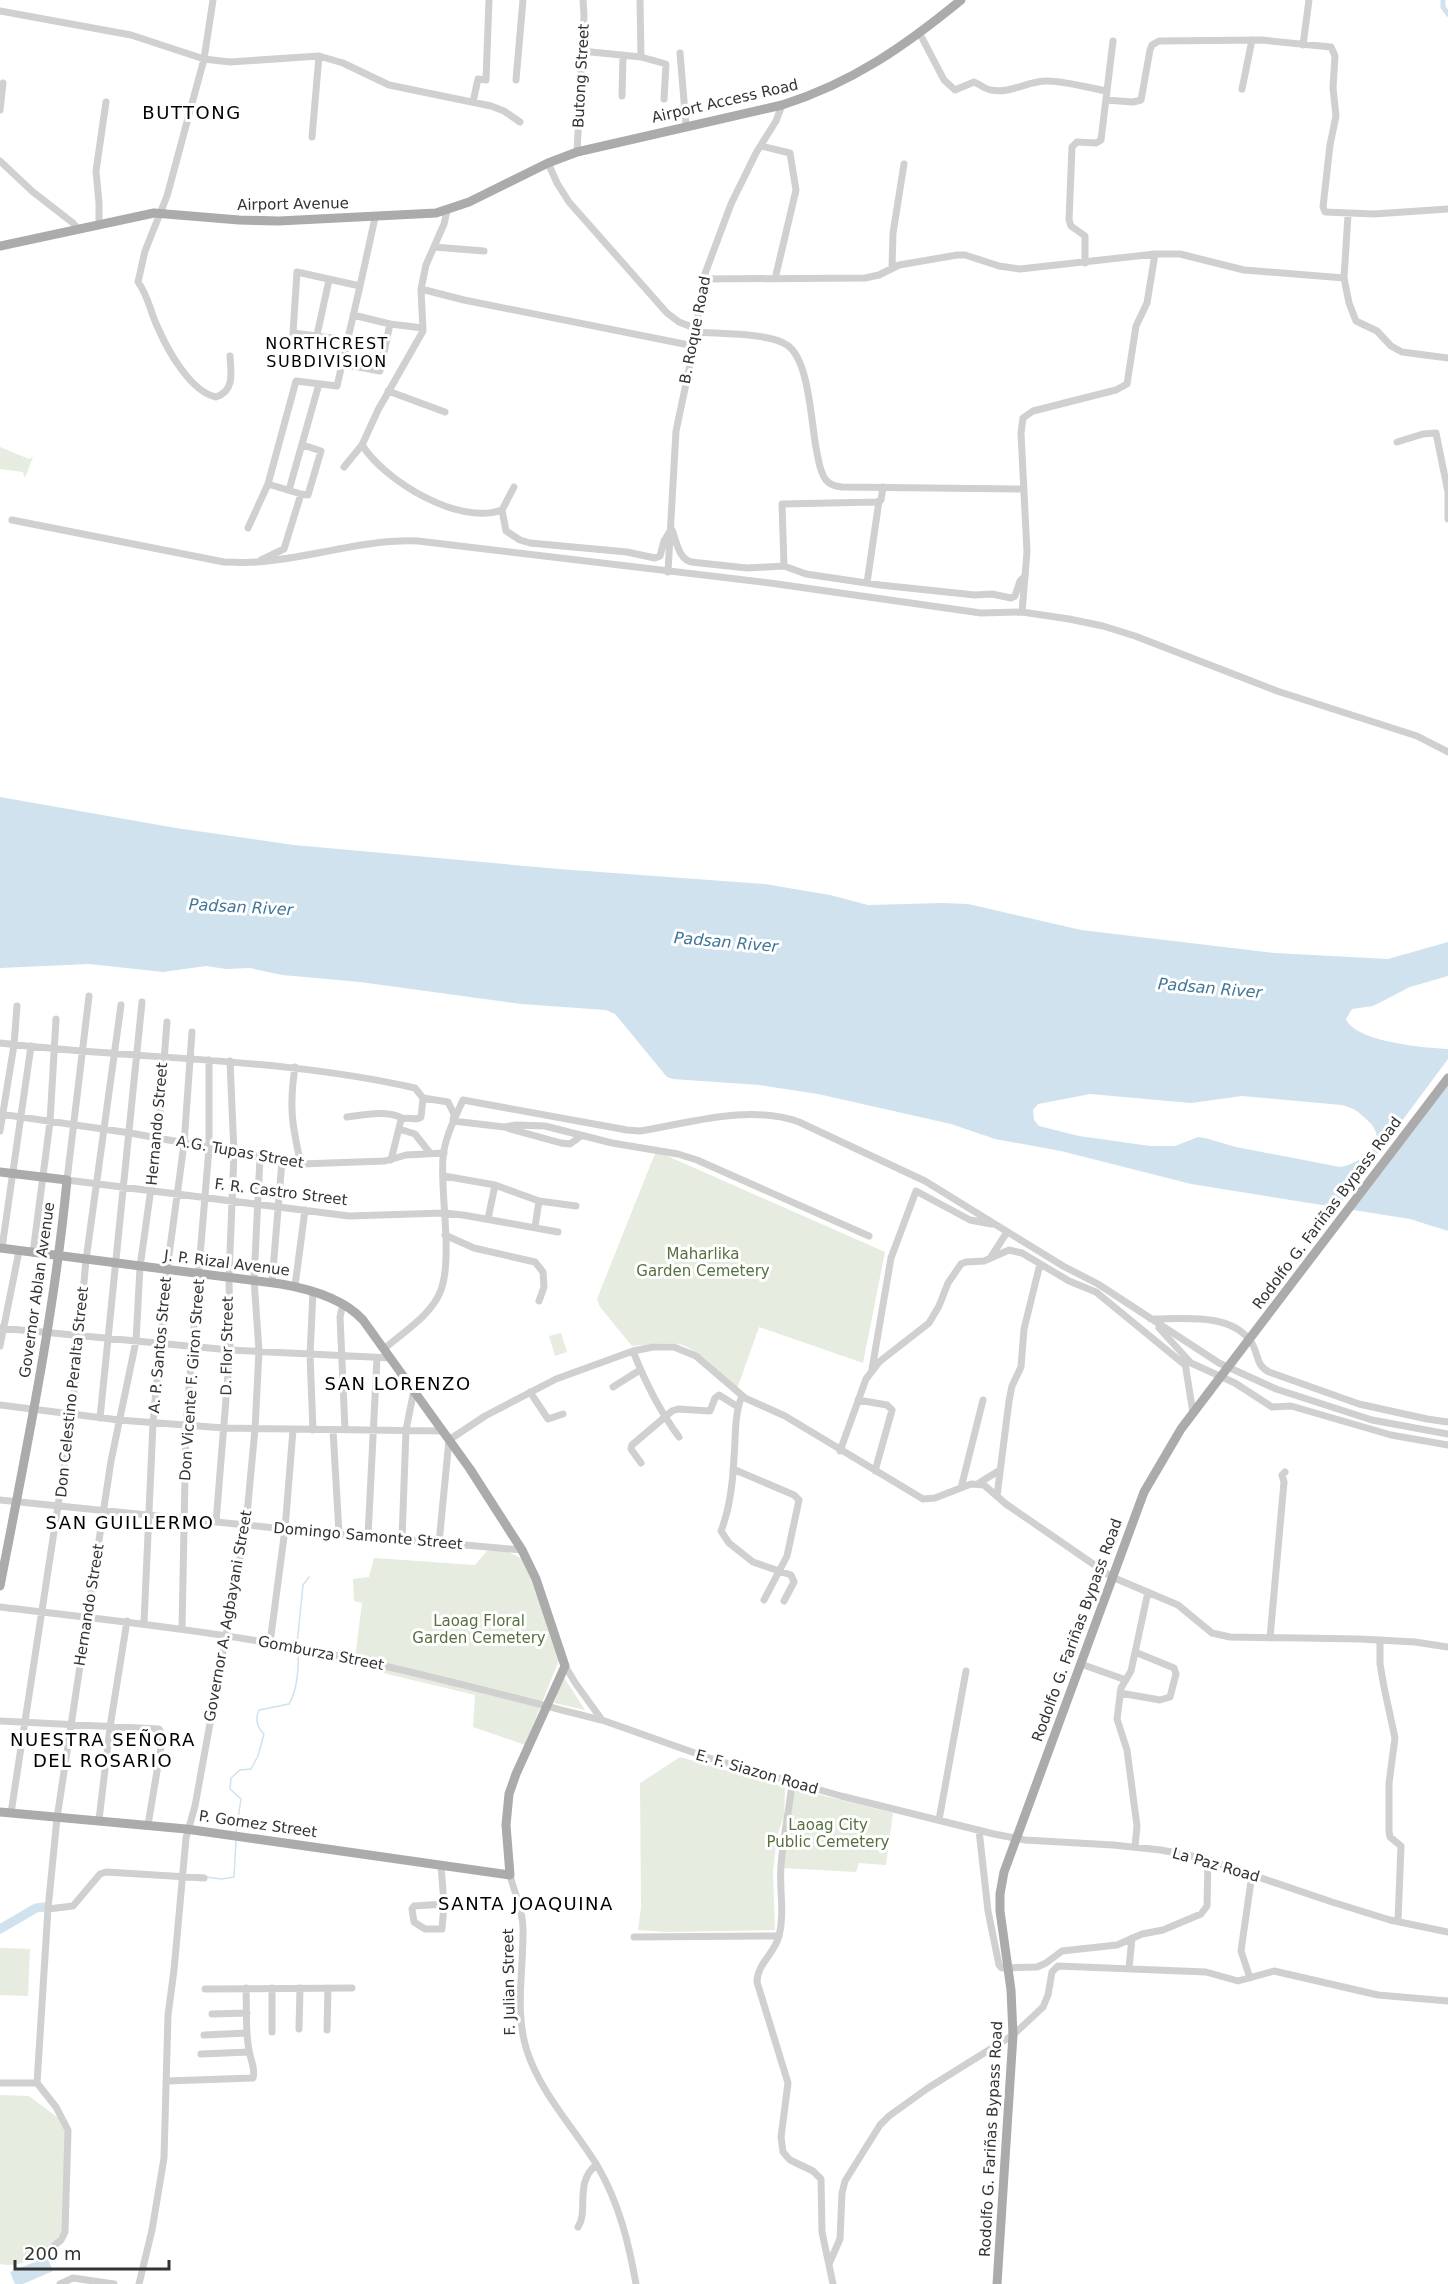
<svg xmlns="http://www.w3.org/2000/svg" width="1448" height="2284" viewBox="0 0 1448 2284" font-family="'DejaVu Sans',sans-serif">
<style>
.green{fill:#e6ecdf}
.water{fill:#cfe2ee;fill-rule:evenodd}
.pier{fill:#fff}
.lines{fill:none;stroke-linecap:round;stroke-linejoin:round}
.stream{stroke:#cfe2ee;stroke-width:1.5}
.canal{stroke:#cfe2ee;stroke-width:5}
.river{stroke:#cfe2ee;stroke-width:9}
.minor{stroke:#d0d0d0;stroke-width:7}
.major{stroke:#ababab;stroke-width:9}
.major-bridge{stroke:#ababab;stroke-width:9}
.labels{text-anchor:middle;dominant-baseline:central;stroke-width:6;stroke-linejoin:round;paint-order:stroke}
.street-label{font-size:15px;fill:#333;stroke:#fff}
.park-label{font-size:15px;fill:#56703f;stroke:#fff}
.neighbourhood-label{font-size:16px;letter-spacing:1.5px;fill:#000;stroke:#fff}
.water-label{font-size:16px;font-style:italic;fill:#3f7597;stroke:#fff}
.quarter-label{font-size:18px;letter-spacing:1.5px;fill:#000;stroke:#fff}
</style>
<rect width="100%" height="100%" fill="#fff"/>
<path class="green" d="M0,447l29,12 4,-2 -8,21 -2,-6 -23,-3z
M656,1151l229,101 -22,111 -104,-36 -22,62c-16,-14 -33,-34 -52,-43 -15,-6 -38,-1 -53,0l-32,-39 -3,-8z
M561,1333l6,19 -12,4 -6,-20z
M505,1550l17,9 10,23 27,78 -34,85 -52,-18 2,-32 -121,-29 8,-63 -8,-2 -1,-22 16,-2 5,-19 101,7 12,-14z
M563,1676l22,34 -31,-7z
M680,1757l105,30 -1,29 -7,20 -4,36 2,58 -107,2 -30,-2 3,-23 -1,-124z
M793,1788l100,25 -7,52 -27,-2 -3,9 -74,-4c3,-28 10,-53 11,-80z
M0,1948l30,1 -2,47 -28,-1z
M0,2095l29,1 32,24 4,11 -2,98c-11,22 -37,40 -63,35z"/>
<path class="water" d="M0,797l176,31 118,17 265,24 206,15 65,11 38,10 75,-2 25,1 113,26 194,23 113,6 60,-17v34l-38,11 -37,19 -21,3 -6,10c9,23 80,29 102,30v182l-38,-12 -219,-35 -130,-33 -66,-12 -44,-15 -133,-30 -59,-9 -86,-6 -6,-2 -52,-63 -9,-4 -85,-6 -161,-22 -78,-7 -32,-7 -24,1 -20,-3 -43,6 -74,-8 -89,4zM1090,1094l101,9 51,-7 99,9c11,2 17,6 25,14 27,23 -2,43 -26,48l-104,-20 -31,-9 -7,-1 -23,9h-25l-71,-10 -40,-10 -5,-6 -1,-10 5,-6z
M47,2257l6,14 -30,13h-8l-5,-12z"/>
<path class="pier" d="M1448,1059v23l-99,131 -14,-2z"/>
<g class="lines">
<path class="stream" d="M297,1644l6,-59 6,-8
M236,1832l5,-33 -11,-10 1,-11 9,-8 11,-1 7,-13 6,-22c-7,-6 -9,-16 -5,-24l30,-6c8,-13 10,-36 9,-52
M205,1877l17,2 12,-2 2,-37"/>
<path class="canal" d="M1443,0v7l5,7"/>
<path class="river" d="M0,1929l36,-21 8,-1"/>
<path class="minor" d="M213,0l-9,59 -37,137 -22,55 -7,31c11,15 12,30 20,46 10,23 33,64 58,69 19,-6 15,-25 14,-41
M0,11l131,24 73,24 26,3 89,-6 24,7 46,22 102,21 13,5 16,11
M920,34l24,46 11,10 19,-8c6,2 10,7 17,8 19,4 37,-9 55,-9 20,0 42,7 61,10
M1303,45l6,-45
M581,51l60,6 -1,-57
M680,53l6,72
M641,57l25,7 -2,35
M516,80l7,-80
M1242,89l10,-49
M622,96l1,-41
M1106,100l27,2 8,-2 9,-50 2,-5 7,-4 102,-1 70,7 4,9 -2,32 3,28 -6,29 -7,62 2,5 49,2 74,-5
M473,102l5,-23 8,1 3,-80
M0,110l3,-27
M312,137l7,-81
M761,146l29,7 6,37 -21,89
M577,152l7,-137 -1,-15
M0,161l33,31 40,31 5,6
M548,163l9,20 12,19 98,111 12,9 18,7
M447,211l-3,13 -18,41 -5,24 2,42 -45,79 -16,35c23,36 97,81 140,65l12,-23
M99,225v-22l-3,-32 10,-69
M434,247l50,4
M1085,263v-27l-14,-10 -2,-6 3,-73 5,-5 19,1 5,-3 12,-99
M892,268l1,-35 11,-69
M1344,278l4,-63
M703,279l162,-1 14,-3 20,-10 58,-10h8l34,11 21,3 135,-15h25l64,16 100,8 5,25 7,18 21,10 14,15 11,6 46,6
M421,289l43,11 230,46
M390,324l33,4
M696,332c22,2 75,1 91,13 23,15 24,81 30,108 2,9 3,20 9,27 4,5 9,6 16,7l182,2
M317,335l12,-55
M348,340l-55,-7 4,-61 63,14 15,-68
M342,364l38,7 10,-47 -37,-9
M388,391l57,21
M1397,442l26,-8 13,-1 12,59
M344,467l18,-22
M268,484l33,10
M289,490l30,-106
M502,510l4,21 14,9 10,3 97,9 28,6 5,-2 4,-15 6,-10
M1448,519v-24
M12,520l212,42c11,0 22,1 33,0 55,-4 105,-23 161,-21l352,42 211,30 41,-1 47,7 34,7 32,10 142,55 140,45 31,16
M248,528l20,-44 28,-103 41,5 23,-100
M672,530c5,12 6,28 19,32l56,6 37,-2 22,8 74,11 95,10 17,-1 19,4 4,-2 5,-15 5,-5
M261,560l23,-11 17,-55 7,1 13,-44 -18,-6
M784,566l-2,-62 95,-2 4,-2 2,-13
M668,572l8,-141 18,-85 9,-67 28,-75 25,-51 20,-32 6,-16
M867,583l12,-82
M1022,612l5,-60 -6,-119 2,-15 10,-7 83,-21 11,-6 9,-58 11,-23 8,-49
M89,996l-22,184 282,36 95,-3 19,2 95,17
M0,1043c139,17 279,14 415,45l8,10 -2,19c-6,5 -14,-2 -20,3l-10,40
M295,1067c-6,39 -3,59 6,97
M423,1098l25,4 6,12 -1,7 51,6 12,-2 29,1 67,17 66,11 19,6 172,76
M0,1114l130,19 171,31 84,-3 21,-6 38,-2
M347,1117c16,-2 40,-7 55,1
M507,1128l54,15 9,1 11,-8
M399,1129l16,5 15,19
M0,1131l14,-86 3,-39
M444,1176l51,9 44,16 37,5
M488,1219l7,-34
M535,1227l4,-26
M445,1235l29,13 61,14 8,10 1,15 -5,14
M2,1248l29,-202
M33,1253l17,-131 6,-103
M991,1257l16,-25
M272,1282l10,-121
M295,1286l10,-76
M343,1304l-3,13 5,112
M1151,1319c31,0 80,-7 100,23 8,11 4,23 18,30l90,32 68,15 21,3
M0,1328l230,22 161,8
M1159,1328l32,35 44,20 37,24 19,-1 100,29 57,10
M0,1346l19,-95
M384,1349c19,-17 48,-34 57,-59 12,-34 -1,-96 2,-133 2,-20 12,-39 20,-57l164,30 13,1c50,-8 109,-27 159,-9l126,59 138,85 35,18 121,79 57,26 96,31 76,14
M633,1351c12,31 26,59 46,86
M1185,1363l8,50
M872,1369l19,-111 25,-67 54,29 21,4
M613,1387l27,-17
M530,1392l18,27 15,-5
M742,1396c-8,19 -6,40 -8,61 -1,24 -4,51 -13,74l8,12 24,19 38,13 3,7 -10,19
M858,1400l29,5 5,5 -17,61
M0,1405l119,15 105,8 219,3
M100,1418l42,-416
M313,1430l-3,-75 3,-63
M333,1430l6,103
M840,1451l26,-72 13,-17 50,-39 10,-17 9,-23 13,-19 5,-2 18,-1 25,-11 13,3 47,28 27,11 89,73
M641,1463l-10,-14 1,-4 40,-34 6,-2 32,2 5,-13 4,-3 19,12
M733,1469l61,26 5,5 -12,56 -23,44
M979,1483l21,-13
M961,1488l22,-88
M997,1496l12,-95 3,-15 9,-19 3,-38 16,-65
M0,1500l285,29 237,21
M216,1522l14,-172 -1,-73 5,-124 -4,-92
M368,1536l9,-178
M402,1539l4,-109 8,-40
M439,1543l10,-103 36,-24 71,-37 77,-28 20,-4h21l22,9 49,42 40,18 138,83 12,-1 36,-14 13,1 22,19 106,73 66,28 34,28 18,4 130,2 55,3 33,5
M0,1607c107,13 213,24 319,45 95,19 188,44 282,68
M144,1623l9,-200 14,-153 17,-126 8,-112
M182,1629l4,-204 23,-277v-88
M1270,1638l14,-156 -2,-7 3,-3
M1380,1640v24l4,23 11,51 -6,45v48l1,6 11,9 -3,75
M270,1643l15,-114 8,-99
M1081,1664l45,16
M565,1666l11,18 26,36 107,38 132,38 153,38 31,6 88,5 48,5 41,8 130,44 58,18 58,12
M1120,1693l40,7 10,-3 6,-23 -2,-6 -39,-16
M0,1721l159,8 4,6 -15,90
M792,1783c-3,28 -9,55 -11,83 -2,23 4,47 -2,70 -4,17 -22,28 -22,46l31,101 -7,54 2,15 7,8 23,11 8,8 1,53 11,52
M11,1813l61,-399 14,-154 35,-255
M99,1820l11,-93 17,-106
M939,1820l27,-149
M979,1830l9,81 11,54 3,3 35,-1 9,-4 16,-12 55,-6 25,-11 21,-4 38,-16 6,-8 1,-46
M1135,1847l2,-21 -10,-76 -10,-31 4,-31 10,-17 17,-79
M441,1866l3,38 -2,25h-17l-11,-7 -2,-13 2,-3 30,-2
M510,1875c4,17 13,35 13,53 1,39 -9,84 4,123 14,43 48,78 71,116 21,36 31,77 38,117
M48,1909l25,-3 27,-32 6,-2 98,6
M634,1937l145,-1
M1129,1968l3,-30
M1250,1978l-9,-27 11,-77
M205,1989l147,-1
M212,2014l35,-1
M299,2029l1,-41
M327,2030l1,-42
M272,2032v-44
M204,2035l43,-2
M201,2054l48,-2
M167,2081l86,-3c3,-9 -3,-19 -4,-28 -4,-20 -2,-41 -3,-62
M0,2083h37
M37,2083l11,-174 9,-91 54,-357 25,-120 4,-74 18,-129 9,-116
M37,2083l19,24 12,23 -3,102 -4,8 -6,5
M578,2227c11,-16 -4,-44 18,-62
M829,2264l11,-25 2,-46 3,-12 35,-56 9,-9 39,-28 85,-53 30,-28 5,-12 4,-23 6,-6 148,6 32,9 36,-10 104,24 70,6
M60,2284l13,-6 41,6
M139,2284l13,-54 12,-72 4,-143 6,-45 12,-132 9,-32 51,-281 9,-96 4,-78 -5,-71 6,-123"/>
<path class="major" d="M0,246l154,-33 85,7 40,1 157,-8 33,-11 79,-39 29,-11 205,-47c70,-22 123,-59 179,-105
M0,1172l67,8c-13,137 -41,271 -67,406
M0,1248l281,36c29,5 62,14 82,36l107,149 52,81 14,29 29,87 -49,108 -7,20 -3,31 4,50 -324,-46 -186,-17
M997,2284l16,-249 -2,-45 -11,-79v-17l4,-22 140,-380 37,-63 28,-37"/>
<path class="major-bridge" d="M1209,1392l239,-314"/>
</g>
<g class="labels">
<g class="street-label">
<text transform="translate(581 76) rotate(-87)">Butong Street</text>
<text transform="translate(725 101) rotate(-13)">Airport Access Road</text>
<text transform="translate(293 204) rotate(-1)">Airport Avenue</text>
<text transform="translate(695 330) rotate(-79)">B. Roque Road</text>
<text transform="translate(157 1124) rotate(-85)">Hernando Street</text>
<text transform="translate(240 1152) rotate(10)">A.G. Tupas Street</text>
<text transform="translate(281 1192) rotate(7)">F. R. Castro Street</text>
<text transform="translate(1327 1213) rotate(-53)">Rodolfo G. Fariñas Bypass Road</text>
<text transform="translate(227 1263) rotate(7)">J. P. Rizal Avenue</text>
<text transform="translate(37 1290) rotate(-82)">Governor Ablan Avenue</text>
<text transform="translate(160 1345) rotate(-85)">A. P. Santos Street</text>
<text transform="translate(227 1346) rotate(-89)">D. Flor Street</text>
<text transform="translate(192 1380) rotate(-86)">Don Vicente F. Giron Street</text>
<text transform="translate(72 1392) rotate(-84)">Don Celestino Peralta Street</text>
<text transform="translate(368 1536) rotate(5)">Domingo Samonte Street</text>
<text transform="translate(89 1605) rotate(-81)">Hernando Street</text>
<text transform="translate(228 1616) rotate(-80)">Governor A. Agbayani Street</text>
<text transform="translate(1077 1630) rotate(-70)">Rodolfo G. Fariñas Bypass Road</text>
<text transform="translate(321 1653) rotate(11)">Gomburza Street</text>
<text transform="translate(757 1772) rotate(16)">E. F. Siazon Road</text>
<text transform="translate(258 1824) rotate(8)">P. Gomez Street</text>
<text transform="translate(1216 1865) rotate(16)">La Paz Road</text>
<text transform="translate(509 1982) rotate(-91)">F. Julian Street</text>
<text transform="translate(991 2139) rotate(-87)">Rodolfo G. Fariñas Bypass Road</text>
</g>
<g class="park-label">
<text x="703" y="1254">Maharlika<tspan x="703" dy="17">Garden Cemetery</tspan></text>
<text x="479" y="1621">Laoag Floral<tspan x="479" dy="17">Garden Cemetery</tspan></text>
<text x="828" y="1825">Laoag City<tspan x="828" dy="17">Public Cemetery</tspan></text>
</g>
<g class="neighbourhood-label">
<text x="327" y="343">NORTHCREST<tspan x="327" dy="18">SUBDIVISION</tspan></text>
</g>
<g class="water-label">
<text transform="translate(241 907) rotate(3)">Padsan River</text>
<text transform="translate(726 942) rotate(5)">Padsan River</text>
<text transform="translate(1210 988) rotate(5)">Padsan River</text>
</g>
<g class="quarter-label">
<text x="192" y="112">BUTTONG</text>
<text x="398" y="1383">SAN LORENZO</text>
<text x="130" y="1522">SAN GUILLERMO</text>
<text x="103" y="1739">NUESTRA SEÑORA<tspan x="103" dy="21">DEL ROSARIO</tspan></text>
<text x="526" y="1903">SANTA JOAQUINA</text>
</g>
</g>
<path d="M15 2260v9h154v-9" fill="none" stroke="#333333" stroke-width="3"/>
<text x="24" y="2260" font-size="18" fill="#333333" stroke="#ffffff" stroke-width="4.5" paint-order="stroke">200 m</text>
</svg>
